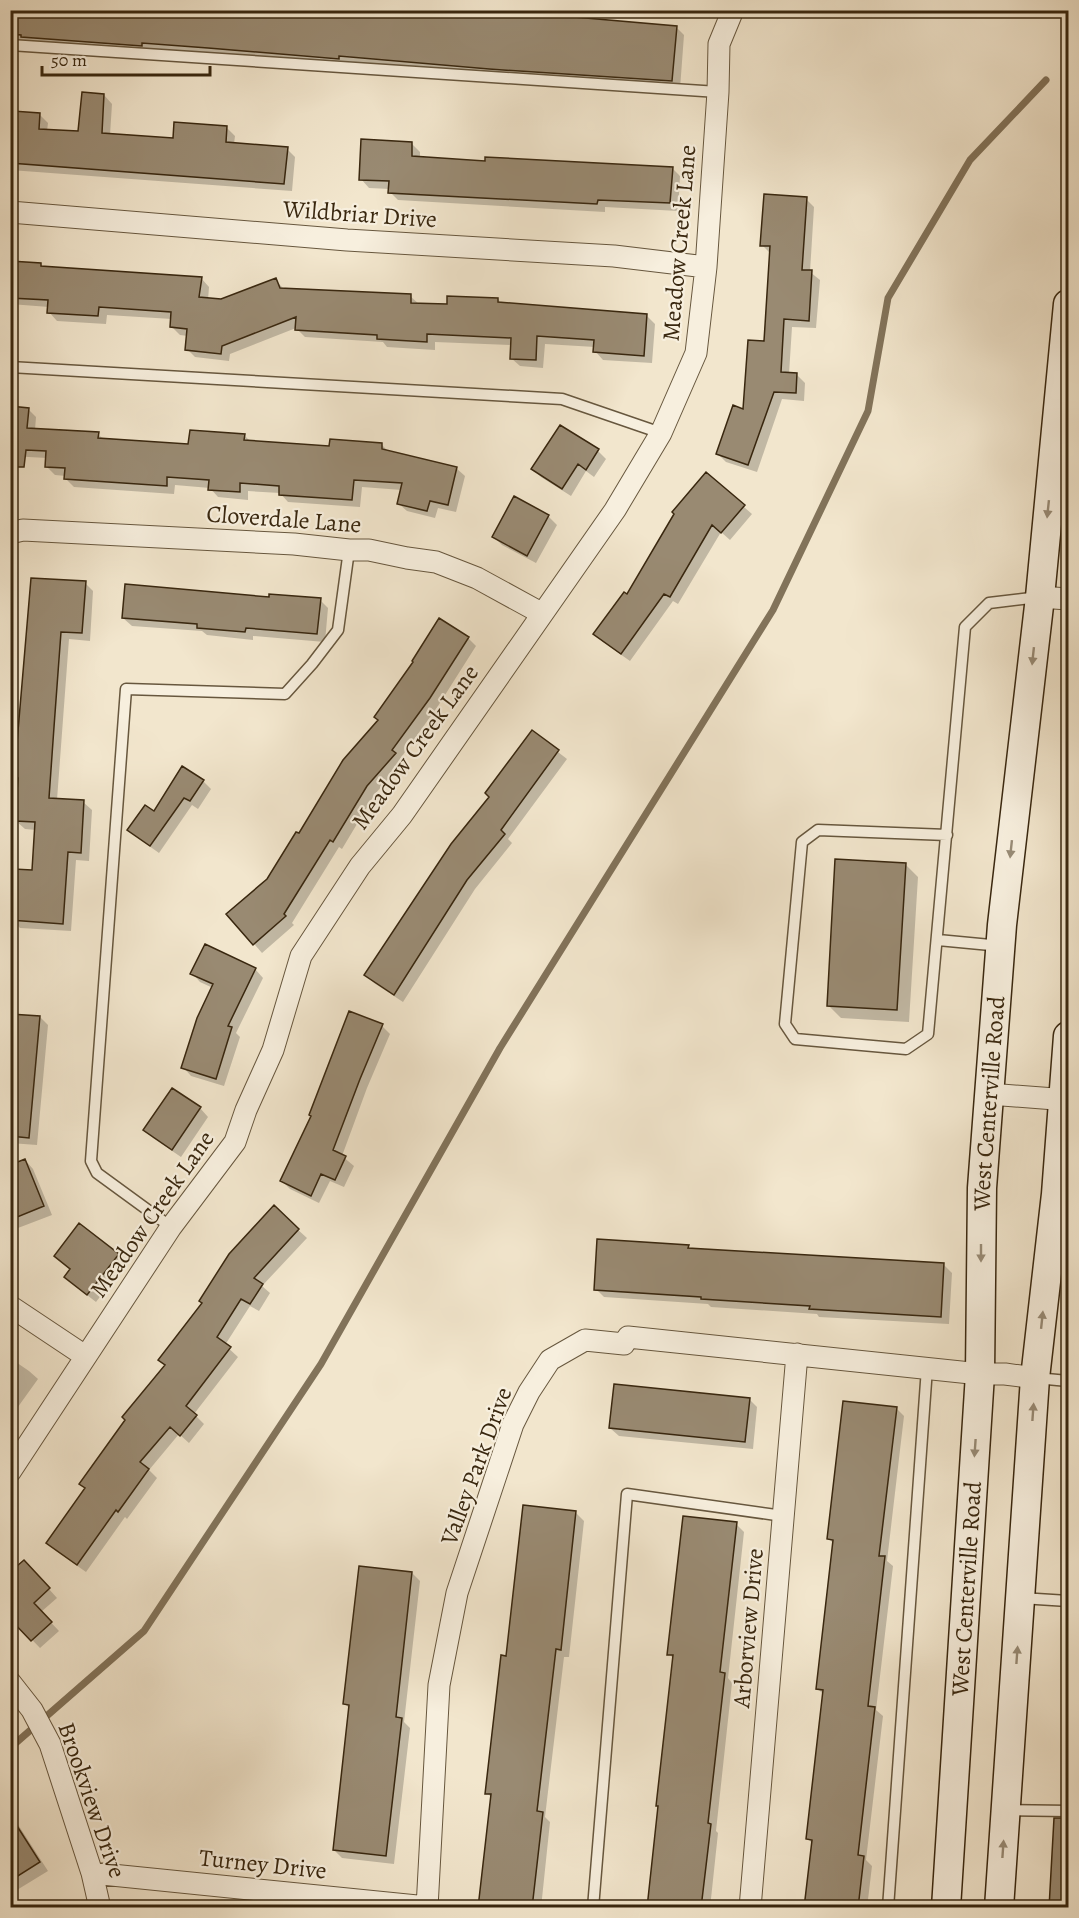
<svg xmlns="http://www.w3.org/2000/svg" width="1079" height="1918" viewBox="0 0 1079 1918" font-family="Alegreya,serif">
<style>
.shadow{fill:#0003}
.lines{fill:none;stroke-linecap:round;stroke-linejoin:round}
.stream{stroke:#82735a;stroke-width:7}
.building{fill:#998a72;stroke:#39270f;stroke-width:1.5}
.lane-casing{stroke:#67573e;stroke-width:13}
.street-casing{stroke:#67573e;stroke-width:23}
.secondary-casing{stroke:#39270f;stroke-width:31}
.lane{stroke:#f7efde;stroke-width:10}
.street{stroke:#f7efde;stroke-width:21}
.secondary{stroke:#f7efde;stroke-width:28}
.oneway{fill:#988b76}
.labels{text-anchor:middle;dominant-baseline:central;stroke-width:4.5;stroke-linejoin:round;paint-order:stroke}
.street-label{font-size:24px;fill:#39270f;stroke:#f7efde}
</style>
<rect width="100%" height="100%" fill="#f2e6cd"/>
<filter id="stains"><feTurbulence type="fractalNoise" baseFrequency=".00333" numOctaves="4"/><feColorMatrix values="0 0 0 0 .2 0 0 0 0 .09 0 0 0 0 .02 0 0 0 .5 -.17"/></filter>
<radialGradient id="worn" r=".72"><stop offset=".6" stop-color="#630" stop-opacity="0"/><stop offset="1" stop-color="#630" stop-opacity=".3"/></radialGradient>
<path class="shadow" d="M10,10l666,17 8,8 -4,54 -670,-47z
M104,95l8,9 -2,31 65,5 51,-13 9,9 -1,8 53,5 8,8 -3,34 -282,-21v-42l30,-13 8,8 -1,8 33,2z
M412,144l8,8v6l66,4 186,6 8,8 -2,35 -73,-4v5l-207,-12 -8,-8v-3l-21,-1 -8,-9z
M806,199l8,8 -4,65 10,8 -4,48 -24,-1 -3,47 8,1 8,8 -1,18 -22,-2 -25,73 -31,-10 -9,-9 27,-42 22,-68 4,-90 -8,-8z
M10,263l30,1 3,3 158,11 8,9 -1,13 13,1 54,-21 9,9 126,7 9,8 29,2 50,-7 4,5 144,11 9,9 -3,39 -49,-3 -8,-9v-4l-50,-3 -2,24 -23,-2 -9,-8 1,-13 -77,-3v8l-48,-3 -4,-5 -78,-5 -9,-9 -66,26 -1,7 -34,-4 -8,-8 1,-13 -8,-1 -9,-9 1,-7 -65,-4 -1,9 -49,-3 -8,-9v-5l-39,-3z
M28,409l8,8 -1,13 63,4 6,6 86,6 54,-11 7,7 80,5 50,-3 9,9 66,15 9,8 -9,36 -18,-4 -3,10 -28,-7 -9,-8 4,-13 -40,-3 -2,20 -72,-5 -8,-9 -32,-2v9l-30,-3 -8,-9 -35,-3 -1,9 -100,-7 -9,-9 1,-2 -11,-1 -9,-9 1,-8 -37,-2z
M598,451l8,8 -12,18 -8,-6 -15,25 -30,-19 -8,-8z
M706,474l46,40 -22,26 -9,-8 -43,72 -5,-3 -43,60 -27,-19 -8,-8 32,-37z
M514,499l34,17 9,9 -21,38 -34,-18 -8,-8z
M32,579l53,4 8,8 -3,50 -21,-2 -12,161 26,2 9,8 -3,51 -13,-1 -5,71 -51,-3 -8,-8 21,-48 3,-42 -11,-1 -9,-8 3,-41 -3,-3z
M270,599l50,1 8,8 -3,34 -72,-6v4l-46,-5 -5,-4 -70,-5 -9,-8z
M468,638l8,8 -38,60 -38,53 3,3 -28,32 -33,55 -3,-2 -47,76 2,2 -32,28 -34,-39 40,-34 31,-45z
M532,732l35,27 -59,80 4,4 -37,46 -72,113 -29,-19 -8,-8 125,-178z
M203,781l8,8 -13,20 -6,-4 -33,48 -21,-15 -9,-8z
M905,864l13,13 -9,145 -68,-4 -13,-13z
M255,969l8,9 -27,55 4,4 -16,49 -33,-10 -8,-9 30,-79 -13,-6 -8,-9z
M10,1015l30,2 8,8 -11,120 -27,-2z
M382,1026l8,8 -23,54 -25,68 12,10 -10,21 -14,-6 -11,22 -29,-14 -8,-8 31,-64z
M173,1090l27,18 8,9 -27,40 -28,-19 -8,-8z
M25,1160l8,9 19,46 -34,13 -8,-7v-55z
M274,1208l33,30 -45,48 8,7 -11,18 -9,-5 -25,39 13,12 -44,57 10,10 -15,19 -10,-9 -30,36 8,8 -30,41 -2,-2 -39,55 -30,-21 -8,-8z
M688,1246l3,3 253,16 8,8 -3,51 -130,-7 -2,-3 -106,-7 -3,-3 -104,-7 -8,-8z
M118,1255l8,8 -30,39 -22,-17 -3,-15 -15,-14z
M10,1358l19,13 9,8 -28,39z
M749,1399l8,8 -4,42 -134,-13 -9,-8z
M896,1408l8,8 -17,145 6,5 -17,144 7,6 -17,144 6,6 -5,42h-61l7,-64 -6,-6 17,-143 -6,-6 16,-145 -5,-5z
M576,1513l8,8 -15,136h-5l-19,160 5,5 -9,86h-62l13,-110 -5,-5 20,-135z
M736,1524l8,8 -16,146 4,5 -16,148 2,2 -8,75h-62l26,-249 -5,-5z
M32,1570l25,28 -16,14 18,19 -19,17 -30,-31z
M412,1573l8,8 -16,141 6,6 -16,136 -52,-6 -8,-8 16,-141 -5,-5z
M10,1816l7,7 31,48 -36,22z
M1055,1829l13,1v78h-18z
M51,1904l4,4h-30z"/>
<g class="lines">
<path class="stream" d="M10,1748l134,-117 177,-267 179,-316 273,-438 95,-199 20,-113 82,-138 76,-80"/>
</g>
<path class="building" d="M10,10h484l183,16 -5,55 -183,-12 -150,-13v3l-131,-11 -66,-5v3l-121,-9v-2l-11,-1z
M82,92l22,2 -2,39 71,5 1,-16 53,4 -1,16 62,5 -4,37 -274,-21v-36h2l1,-16 27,2 -1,16 39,2z
M361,139l51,3v14l73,5v-4l188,10 -3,36 -72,-3 -1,4 -209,-11 1,-12 -30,-1z
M764,194l43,3 -5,73h10l-3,51 -25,-2 -3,53 16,1 -1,20 -22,-1 -26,73 -32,-11 17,-49 10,4 5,-69 16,1 6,-95h-10z
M10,261l31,2v3l161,11 -3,20 22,2 55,-21 4,10 131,6v9l36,1v-8l51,2v4l149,12 -3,42 -51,-4 1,-12 -57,-4 -1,24 -26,-1 1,-21 -84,-4v8l-50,-3v-4l-82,-5 1,-13 -74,29 -1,8 -36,-4 2,-21 -17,-2 1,-15 -72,-5 -1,9 -51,-3 1,-13 -38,-2z
M10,406l19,2 -2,20 72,4 -1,6 90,6 2,-14 55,4 -1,6 85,6 1,-7 52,4v6l75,18 -9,38 -18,-4 -3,10 -30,-7 5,-21 -48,-3 -2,20 -73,-5v-9l-39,-3v9l-32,-2 1,-10 -42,-3v9l-103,-7 1,-11 -20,-1 1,-16 -20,-1 -2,17h-14z
M560,425l39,24 -13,21 -8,-6 -16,25 -31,-20z
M706,472l39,33 -24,28 -9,-8 -42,72 -6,-3 -43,60 -28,-20 31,-42 3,2 47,-80 -2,-2z
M514,496l35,19 -22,41 -35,-19z
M31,578l55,3 -4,52 -21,-1 -7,95 -5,71 35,2 -3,53 -13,-1 -5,72 -53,-4 4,-51 18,1 3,-48 -20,-1 3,-43h-4z
M125,584l144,13v-3l52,4 -4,36 -71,-6 -1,4 -48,-4v-4l-75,-6z
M439,618l30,19 -39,61 -38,52 4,3 -29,33 -34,56 -3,-2 -46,74 2,2 -33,29 -27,-31 41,-35 29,-47 3,1 44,-73 35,-40 -4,-3 39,-55 -1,-1z
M532,730l27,20 -58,80 4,4 -38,46 -73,115 -30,-20 87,-131 38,-47 -4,-4z
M182,766l22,14 -14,21 -6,-3 -34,48 -23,-16 18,-25 9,6z
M835,859l71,4 -9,147 -70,-4z
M205,944l51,24 -28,58 4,1 -16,52 -35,-11 16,-50 16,-34 -23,-10z
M349,1011l34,13 -23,55 -27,71 13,6 -11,24 -14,-6 -10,22 -31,-15 31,-65 -2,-1z
M10,1014l30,2 -11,122 -19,-2z
M172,1088l29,19 -29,43 -29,-20z
M25,1159l19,47 -34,14v-55z
M274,1205l25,24 -45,49 9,6 -13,20 -9,-5 -24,38 14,10 -45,59 11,9 -17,21 -10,-9 -30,35 9,7 -31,43 -2,-2 -39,55 -31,-22 39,-55 -6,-4 46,-64 -3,-3 43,-52 -7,-5 44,-57 -3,-2 30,-47z
M79,1223l40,31 -32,41 -23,-18 6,-8 -16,-13z
M597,1239l92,6 -1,3 256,15 -3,54 -132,-8 1,-3 -109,-7v-2l-107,-7z
M614,1384l136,14 -5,44 -136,-14z
M843,1401l54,6 -18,149h6l-17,150 7,1 -17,148 6,1 -6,52h-54l8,-68 -6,-1 17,-149 -7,-1 17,-149 -6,-1z
M523,1505l53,6 -15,139 -5,-1 -19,162 6,1 -11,96h-54l13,-114h-6l16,-139 5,1z
M683,1516l54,6 -17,150 5,1 -17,150 3,1 -10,84h-54l11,-102h-2l17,-151h-6z
M24,1560l26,28 -16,15 18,19 -21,19 -21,-22v-47z
M359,1566l53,6 -16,145 6,1 -16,138 -53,-6 16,-145 -6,-1z
M10,1815l30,47 -30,19z
M1054,1818h14v90h-19z"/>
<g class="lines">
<defs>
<path id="lane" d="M10,45l708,47
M10,367l552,32 99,34
M947,835l-129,-5 -16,12 -17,182 10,15 111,10 22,-15 37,-407 24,-24 50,-6
M938,940l63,6
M171,1227l-74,-54 -6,-12 35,-472 159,5 27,-30 26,-34 11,-80
M1036,1378l32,3
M1021,1598l47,3
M1006,1810l62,1
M270,1908l1,-18
M593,1908l34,-414 156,22
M888,1908l39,-540"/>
<path id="street" d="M10,212l337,28 267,16 92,11
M10,533l13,-3 271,14 55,6h20l38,8 29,4 41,16 64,35
M1040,597l28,2
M989,1094l79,6
M10,1306l75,50
M10,1472l161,-245 64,-85 11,-32 27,-60 28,-94 59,-90 42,-51 213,-305 46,-77 35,-80 10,-86 12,-175 1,-48 14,-34
M10,1682l22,28 18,34 42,129 8,35
M92,1873l335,34
M427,1908l12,-223 18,-92 56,-169 16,-32 21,-32 35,-20 39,4 4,-7 352,37h25l30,4
M750,1908l47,-554"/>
<g id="secondary">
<path id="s1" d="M946,1908l34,-534 2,-186 20,-263 38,-328 28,-293"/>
<path d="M999,1908l36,-530 21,-184 12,-158"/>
</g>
</defs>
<use href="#lane" class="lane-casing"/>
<use href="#street" class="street-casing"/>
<use href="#secondary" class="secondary-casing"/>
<use href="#lane" class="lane"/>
<use href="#street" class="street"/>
<use href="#secondary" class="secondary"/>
</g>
<defs><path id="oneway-solid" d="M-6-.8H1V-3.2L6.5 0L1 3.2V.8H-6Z" transform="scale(1.5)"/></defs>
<g class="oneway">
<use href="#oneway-solid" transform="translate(1048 509) rotate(96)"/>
<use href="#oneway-solid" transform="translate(1033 656) rotate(96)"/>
<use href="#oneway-solid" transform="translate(1011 849) rotate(96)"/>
<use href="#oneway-solid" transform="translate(981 1253) rotate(90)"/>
<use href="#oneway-solid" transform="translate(1042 1320) rotate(-84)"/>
<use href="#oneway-solid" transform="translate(1033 1412) rotate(-86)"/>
<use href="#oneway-solid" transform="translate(975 1448) rotate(94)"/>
<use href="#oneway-solid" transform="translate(1017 1655) rotate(-86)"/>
<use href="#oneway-solid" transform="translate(1003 1849) rotate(-86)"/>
</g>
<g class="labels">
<g class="street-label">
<text transform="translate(360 214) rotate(4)">Wildbriar Drive</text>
<text transform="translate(679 243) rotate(-85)">Meadow Creek Lane</text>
<text transform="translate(284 519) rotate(4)">Cloverdale Lane</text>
<text transform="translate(415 747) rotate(-54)">Meadow Creek Lane</text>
<text stroke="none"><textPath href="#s1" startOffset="806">West Centerville Road</textPath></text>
<text transform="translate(152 1214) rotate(-55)">Meadow Creek Lane</text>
<text transform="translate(476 1466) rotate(-70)">Valley Park Drive</text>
<text stroke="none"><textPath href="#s1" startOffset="320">West Centerville Road</textPath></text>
<text transform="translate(748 1628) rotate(-85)">Arborview Drive</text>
<text transform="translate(92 1800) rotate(71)">Brookview Drive</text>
<text transform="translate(263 1864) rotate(6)">Turney Drive</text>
</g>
</g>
<rect width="1079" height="1918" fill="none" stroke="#f2e6cd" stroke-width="36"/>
<rect x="12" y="12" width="1055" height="1894" fill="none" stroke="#39270f" stroke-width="3"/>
<rect x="18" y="18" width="1043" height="1882" fill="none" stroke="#39270f" stroke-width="1.5"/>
<path d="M42 66v9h168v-9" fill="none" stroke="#39270f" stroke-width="3"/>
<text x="51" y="66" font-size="18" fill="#39270f" stroke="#f7efde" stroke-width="4.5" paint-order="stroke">50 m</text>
<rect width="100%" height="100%" filter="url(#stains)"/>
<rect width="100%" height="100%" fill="url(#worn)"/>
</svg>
